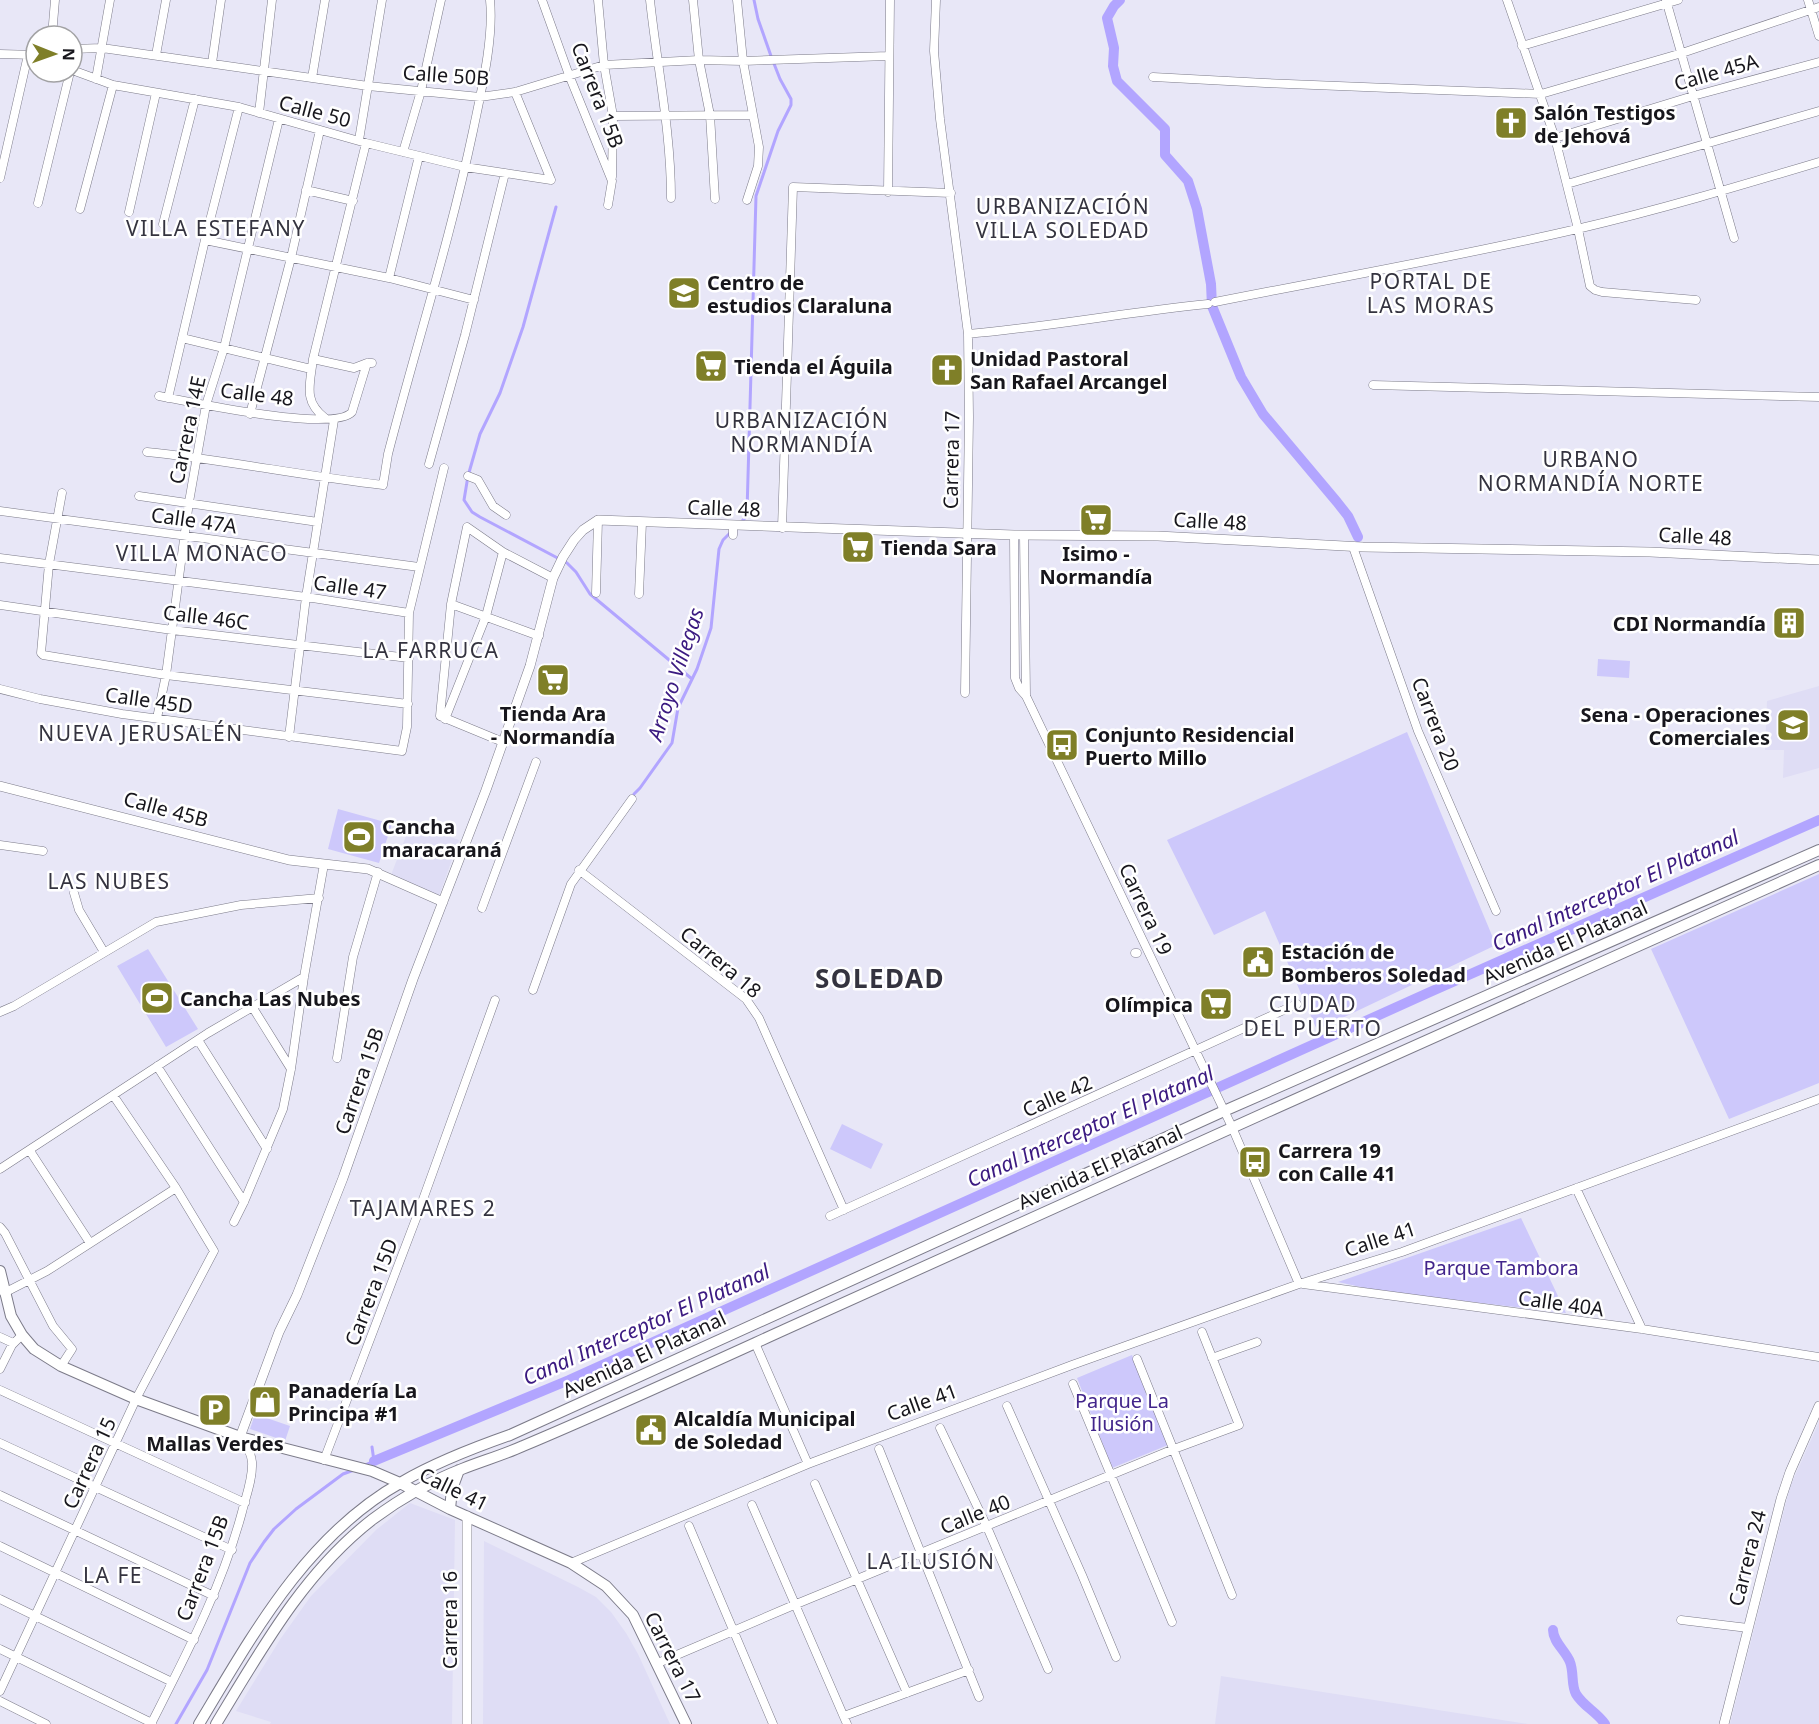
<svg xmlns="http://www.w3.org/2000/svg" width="1819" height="1724" viewBox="0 0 1819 1724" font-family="'Noto Sans',sans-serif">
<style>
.built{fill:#dfddf5}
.green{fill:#cdc8fb}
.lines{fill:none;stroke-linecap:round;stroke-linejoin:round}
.stream{stroke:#b2a5ff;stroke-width:3}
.canal{stroke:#b2a5ff;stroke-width:10}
.minor-casing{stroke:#7c7b89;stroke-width:9}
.tertiary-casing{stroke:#7c7b89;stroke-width:10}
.secondary-casing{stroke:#7c7b89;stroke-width:12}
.minor{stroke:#fff;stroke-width:8}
.tertiary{stroke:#fff;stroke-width:9}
.secondary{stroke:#fff;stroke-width:10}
.labels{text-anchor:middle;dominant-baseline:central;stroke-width:5;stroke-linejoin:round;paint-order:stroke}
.street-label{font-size:20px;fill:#17161c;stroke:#fff}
.poi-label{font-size:20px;font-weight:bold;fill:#17161c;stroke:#fff;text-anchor:start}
.park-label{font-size:20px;fill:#42258b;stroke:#fff}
.neighbourhood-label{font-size:21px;letter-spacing:1.5px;fill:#34333f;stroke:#fff}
.water-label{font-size:21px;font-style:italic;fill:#3b1a81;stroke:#fff}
.district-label{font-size:26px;font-weight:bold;letter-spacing:1.5px;fill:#34333f;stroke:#fff}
</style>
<rect width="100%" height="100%" fill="#e8e7f7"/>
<path class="built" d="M1819,686v82l-36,10 1,-28h-19l2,-49z
M411,823l48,17 -20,56 -48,-21z
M1819,1422v302h-89l60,-237z
M410,1503l45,17 -3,204h-182l1,-2 -35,-11 45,-73 30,-42 65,-66z
M484,1541l94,46 18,10 15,15 15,21 12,21 32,70h-187z
M1221,1676l307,48h-313z"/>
<path class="green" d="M1598,659l32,2 -1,17 -32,-2z
M1407,732l89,213 -179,85 -52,-119 -51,24 -47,-95z
M338,809l54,15 -13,39 -51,-14z
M1819,874v209l-90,36 -78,-170z
M148,949l50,80 -32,18 -49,-81z
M842,1124l41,20 -12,25 -41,-20z
M1521,1218l45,95 -187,-22 -41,-9z
M1132,1355l36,90 -56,23 -35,-90z
M255,1414l35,12 -5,15 -35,-12z"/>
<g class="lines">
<path class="stream" d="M556,207l-33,120 -23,66 -20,41 -12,42 -4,24 8,12 8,5 87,46 9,9 14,22 102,85
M741,522l4,-4 2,-6 9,-316 22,-65 13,-26v-6l-11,-20 -9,-23 -13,-37 -4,-19
M634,794l6,-6 32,-45 6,-35 19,-39 14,-41 8,-79 4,-9 9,-9
M365,1465l9,-4 -2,-14
M176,1724l31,-54 43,-107 14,-21 10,-13 22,-20 47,-35 11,-4"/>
<path class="canal" d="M1120,0l-6,6 -7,12 7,30 -1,18 4,15 48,48v26l23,26 9,28 14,75 1,22 29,71 22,37 74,88 11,14 10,21
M374,1461l195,-81 861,-388 389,-172
M1553,1630c0,12 13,21 17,32 4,10 1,23 6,32 7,12 21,18 29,30"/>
<defs>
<path id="minor" d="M542,0l27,75 43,106 -4,24
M598,0l6,65 9,51 -1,61
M650,0c7,66 21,131 21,198
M693,0l6,60 11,55 5,84
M737,0l6,61 16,86 -1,19 -11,34
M936,0l-2,51 6,68 28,215 1,83 -4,276
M1507,0l48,138 23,91 12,57 5,4 7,2 94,8
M1666,0l68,238
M1808,0l11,36
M52,36l3,-36
M1522,46l156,-46
M72,49l30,-1 266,38 112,11 35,-5 89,-27 95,-5 44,1 145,-5
M0,54l36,1
M156,55l10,-55
M72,61l2,-12
M212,63l9,-63
M72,70l41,15 126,22 127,36 99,24 86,13
M1153,77l112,6 276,11 141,-41 137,-46
M312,78l13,-78
M96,79l14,-79
M515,92l36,88
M259,113l13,-113
M613,116l140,-1
M1555,138l138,-42 126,-34
M359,140l23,-140
M403,152l18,-61 20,-91
M0,178l28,-123
M1567,184l252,-73
M306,190l47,11
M888,192l2,-192
M38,203l32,-131
M80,209l33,-124
M129,212l27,-119
M163,224l32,-125
M205,240l184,38 85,22
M389,278l30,-122
M1215,302c121,-24 242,-45 362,-73 82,-19 162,-43 242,-67
M968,334c80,-7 159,-22 240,-30
M182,338l129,31
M313,359l41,9 13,-5
M1373,385l446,12
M159,396c31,6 175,37 193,16l15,-49h5
M168,398l37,-158 34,-133
M250,414l41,-156 29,-128
M325,418c-22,-17 -15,-33 -12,-59l53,-216
M147,452c79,8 157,24 236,33l5,-31c28,-108 62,-214 85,-323 8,-39 21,-92 17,-131
M429,464l36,-129 40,-162
M468,476l10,4 15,26 13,9
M62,493l-13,71 -8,89 2,2 123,20 242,29
M139,496l179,26
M0,511l419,56
M782,528l11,-341 158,6
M733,535v-9
M1014,535l1,143 4,10 7,8
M1024,536l2,160 206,431 67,157
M1353,547l65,184 78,180
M0,558l306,39 103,16
M596,593l2,-73
M639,594l3,-72
M451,604l88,32
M0,605l172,25 237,28
M0,689l40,10 82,15 280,37 5,-24 2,-114 35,-145
M157,718l9,-43 23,-173 17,-97 18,-57 55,-229
M445,719l41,-103 17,-64
M289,737l17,-140 28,-177
M503,742l-63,-26 11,-112 16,-77 36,25 50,26
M0,845l43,6
M579,870l167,129 13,19 85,192
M74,893l5,17 25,42
M482,908l54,-146
M1135,953h2
M533,990l38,-106 61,-85
M253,1008l38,61
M0,1012l14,-6 142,-84 85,-17 78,-7
M198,1040l69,109
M337,1058l16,-101 25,-85
M157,1066l87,136
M30,1151l60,92
M0,1169l208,-136 96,-56
M1576,1188l66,141
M830,1216l467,-212
M234,1222l10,-20 39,-93 8,-40 13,-92 20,-113
M0,1227l5,6 48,93 19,23 -11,17
M1303,1284l339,45 177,28
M4,1293l43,-22 129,-83
M0,1337l13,6
M755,1343l53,121
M1212,1358l45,-16
M1137,1359l95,236
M0,1369l12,-24 10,-10
M1073,1384l99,238
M0,1390l245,113
M1007,1406l75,169 34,82
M940,1428l47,99 61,142
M0,1443l232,107
M879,1449l100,248
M324,1460l93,-244 78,-216
M815,1484l92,209
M0,1495l214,101
M752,1505l95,219
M689,1526l84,198
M0,1546l194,94
M571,1563l237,-99 264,-99 227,-81 103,-32 417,-153
M0,1599l172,83
M1681,1620l67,8
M0,1649l152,74
M658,1663l136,-58 380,-156 65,-24 -37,-93
M0,1691l136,-292 78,-148 -38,-63 -63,-93
M0,1701l46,23
M844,1716l125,-46
M151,1724c35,-69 71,-137 91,-212 4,-16 11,-34 10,-50 -1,-10 -6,-17 -12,-25"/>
<path id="tertiary" d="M0,786l289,74 79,9 75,33
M240,1437l39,-105 18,-37 46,-117 70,-199 73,-189 44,-124 23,-88 10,-21 11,-17 9,-10 15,-10 416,15 144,1 205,11 287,5 169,8
M467,1724v-208
M1724,1724l57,-225 9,-27 29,-66"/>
<path id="secondary" d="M0,1271l11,45 11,19 12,14 27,17 75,33 104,38 132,34 28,12 50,26 121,54 35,23 27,29 53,109
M450,1509l2,-20 7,-19
M199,1724c54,-90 108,-189 203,-242 34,-20 71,-34 108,-47l714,-324 595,-261
M216,1724c45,-74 88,-152 157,-205 27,-20 58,-38 89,-50 20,-8 41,-14 61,-23 88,-37 175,-77 263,-117 344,-156 688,-310 1033,-464"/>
</defs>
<use href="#minor" class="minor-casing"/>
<use href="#tertiary" class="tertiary-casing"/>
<use href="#secondary" class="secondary-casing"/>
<use href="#minor" class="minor"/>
<use href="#tertiary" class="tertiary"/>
<use href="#secondary" class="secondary"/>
</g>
<defs>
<symbol id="church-square" viewBox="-11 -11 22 22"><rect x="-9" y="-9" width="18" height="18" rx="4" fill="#7f7f28" stroke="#fff"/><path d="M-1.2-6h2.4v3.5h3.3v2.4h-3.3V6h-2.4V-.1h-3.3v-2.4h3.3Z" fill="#fff"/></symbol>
<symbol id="school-square" viewBox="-11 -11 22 22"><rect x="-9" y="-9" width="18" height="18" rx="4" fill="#7f7f28" stroke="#fff"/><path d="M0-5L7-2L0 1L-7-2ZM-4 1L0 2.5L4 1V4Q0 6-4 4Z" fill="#fff"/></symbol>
<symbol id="supermarket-square" viewBox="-11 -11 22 22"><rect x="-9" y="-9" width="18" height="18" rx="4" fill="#7f7f28" stroke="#fff"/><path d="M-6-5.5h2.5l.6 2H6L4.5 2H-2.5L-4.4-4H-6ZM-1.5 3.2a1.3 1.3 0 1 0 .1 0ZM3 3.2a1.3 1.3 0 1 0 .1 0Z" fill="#fff"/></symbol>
<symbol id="building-square" viewBox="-11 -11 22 22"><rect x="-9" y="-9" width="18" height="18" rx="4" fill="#7f7f28" stroke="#fff"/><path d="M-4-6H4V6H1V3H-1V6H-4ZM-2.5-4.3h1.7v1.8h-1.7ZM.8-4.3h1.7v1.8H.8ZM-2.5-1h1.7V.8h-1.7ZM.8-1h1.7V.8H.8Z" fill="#fff"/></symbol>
<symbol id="university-square" viewBox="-11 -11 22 22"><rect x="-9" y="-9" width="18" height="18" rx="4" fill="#7f7f28" stroke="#fff"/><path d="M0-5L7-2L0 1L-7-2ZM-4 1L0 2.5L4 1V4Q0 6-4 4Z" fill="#fff"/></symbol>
<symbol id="bus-square" viewBox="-11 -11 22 22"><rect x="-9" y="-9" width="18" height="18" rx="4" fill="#7f7f28" stroke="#fff"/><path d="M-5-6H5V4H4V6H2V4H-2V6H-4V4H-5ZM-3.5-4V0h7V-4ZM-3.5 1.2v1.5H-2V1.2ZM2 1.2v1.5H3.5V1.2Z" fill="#fff"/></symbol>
<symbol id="stadium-square" viewBox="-11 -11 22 22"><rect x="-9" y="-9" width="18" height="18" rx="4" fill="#7f7f28" stroke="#fff"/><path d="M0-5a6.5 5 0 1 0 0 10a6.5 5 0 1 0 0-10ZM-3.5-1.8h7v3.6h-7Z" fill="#fff"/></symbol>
<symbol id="civic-square" viewBox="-11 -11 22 22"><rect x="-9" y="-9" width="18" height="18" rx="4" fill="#7f7f28" stroke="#fff"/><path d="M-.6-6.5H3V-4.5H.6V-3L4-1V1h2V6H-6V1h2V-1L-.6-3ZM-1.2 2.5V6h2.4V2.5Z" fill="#fff"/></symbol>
<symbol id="shop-square" viewBox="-11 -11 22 22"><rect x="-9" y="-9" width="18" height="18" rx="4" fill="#7f7f28" stroke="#fff"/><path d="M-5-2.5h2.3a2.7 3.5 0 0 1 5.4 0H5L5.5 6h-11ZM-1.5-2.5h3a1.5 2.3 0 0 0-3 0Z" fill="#fff"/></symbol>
<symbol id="parking-square" viewBox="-11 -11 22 22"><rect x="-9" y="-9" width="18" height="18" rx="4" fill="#7f7f28" stroke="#fff"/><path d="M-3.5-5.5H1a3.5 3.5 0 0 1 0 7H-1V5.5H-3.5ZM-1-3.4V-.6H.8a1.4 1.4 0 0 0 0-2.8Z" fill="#fff"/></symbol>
</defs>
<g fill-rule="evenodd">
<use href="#church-square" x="1492" y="104" width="38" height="38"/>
<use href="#school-square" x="665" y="274" width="38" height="38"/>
<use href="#supermarket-square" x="692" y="347" width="38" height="38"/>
<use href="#church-square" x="928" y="351" width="38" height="38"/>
<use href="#supermarket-square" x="1077" y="501" width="38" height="38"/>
<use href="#supermarket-square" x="839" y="528" width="38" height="38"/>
<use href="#building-square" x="1770" y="604" width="38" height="38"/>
<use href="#supermarket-square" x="534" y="661" width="38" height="38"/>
<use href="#university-square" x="1774" y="706" width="38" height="38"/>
<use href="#bus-square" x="1043" y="726" width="38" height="38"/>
<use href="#stadium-square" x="340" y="818" width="38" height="38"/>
<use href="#civic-square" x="1239" y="943" width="38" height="38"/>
<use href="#stadium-square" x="138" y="979" width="38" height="38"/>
<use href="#supermarket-square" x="1197" y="985" width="38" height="38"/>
<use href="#bus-square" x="1236" y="1143" width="38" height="38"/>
<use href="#shop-square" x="246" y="1383" width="38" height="38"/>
<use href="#parking-square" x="196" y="1391" width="38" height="38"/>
<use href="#civic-square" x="632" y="1411" width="38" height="38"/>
</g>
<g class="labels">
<g class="street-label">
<text transform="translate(1716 72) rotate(-16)">Calle 45A</text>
<text transform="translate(446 75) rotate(4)">Calle 50B</text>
<text transform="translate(598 95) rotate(69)">Carrera 15B</text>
<text transform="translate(315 111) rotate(15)">Calle 50</text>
<text transform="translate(257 394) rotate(7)">Calle 48</text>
<text transform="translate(187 430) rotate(-78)">Carrera 14E</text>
<text transform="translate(951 460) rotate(-89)">Carrera 17</text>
<text transform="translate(724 508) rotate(2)">Calle 48</text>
<text transform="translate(194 520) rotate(8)">Calle 47A</text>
<text transform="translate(1210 521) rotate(3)">Calle 48</text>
<text transform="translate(1695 536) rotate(3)">Calle 48</text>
<text transform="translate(350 587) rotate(8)">Calle 47</text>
<text transform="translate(206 617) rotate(7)">Calle 46C</text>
<text transform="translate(149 700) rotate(8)">Calle 45D</text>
<text transform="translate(1436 724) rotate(69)">Carrera 20</text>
<text transform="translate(166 809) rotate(15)">Calle 45B</text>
<text transform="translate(1146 909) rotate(65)">Carrera 19</text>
<text transform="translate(1565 942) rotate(-24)">Avenida El Platanal</text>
<text transform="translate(721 962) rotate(40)">Carrera 18</text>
<text transform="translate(359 1081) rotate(-71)">Carrera 15B</text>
<text transform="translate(1057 1096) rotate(-24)">Calle 42</text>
<text transform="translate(1100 1167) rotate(-24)">Avenida El Platanal</text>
<text transform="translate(1380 1239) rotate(-18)">Calle 41</text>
<text transform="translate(371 1292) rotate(-69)">Carrera 15D</text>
<text transform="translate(1561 1303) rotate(8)">Calle 40A</text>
<text transform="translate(644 1354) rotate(-25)">Avenida El Platanal</text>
<text transform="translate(922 1402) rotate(-20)">Calle 41</text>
<text transform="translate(89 1463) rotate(-65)">Carrera 15</text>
<text transform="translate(454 1489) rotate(26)">Calle 41</text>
<text transform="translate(975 1514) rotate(-22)">Calle 40</text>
<text transform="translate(1747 1558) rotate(-76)">Carrera 24</text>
<text transform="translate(202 1568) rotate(-69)">Carrera 15B</text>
<text transform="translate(449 1620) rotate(-90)">Carrera 16</text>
<text transform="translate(673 1657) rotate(63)">Carrera 17</text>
</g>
<g class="poi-label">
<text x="1534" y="112">Salón Testigos<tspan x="1534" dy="23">de Jehová</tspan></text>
<text x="707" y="282">Centro de<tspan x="707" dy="23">estudios Claraluna</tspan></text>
<text x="970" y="358">Unidad Pastoral<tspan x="970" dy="23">San Rafael Arcangel</tspan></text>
<text x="734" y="366">Tienda el Águila</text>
<text x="881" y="547">Tienda Sara</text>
<text x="1096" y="553" text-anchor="middle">Isimo -<tspan x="1096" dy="23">Normandía</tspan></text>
<text x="1766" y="623" text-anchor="end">CDI Normandía</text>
<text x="553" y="713" text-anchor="middle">Tienda Ara<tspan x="553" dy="23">- Normandía</tspan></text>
<text x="1770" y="714" text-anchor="end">Sena - Operaciones<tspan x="1770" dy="23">Comerciales</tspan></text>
<text x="1085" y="734">Conjunto Residencial<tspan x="1085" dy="23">Puerto Millo</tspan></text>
<text x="382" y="826">Cancha<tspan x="382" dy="23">maracaraná</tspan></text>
<text x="1281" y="951">Estación de<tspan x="1281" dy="23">Bomberos Soledad</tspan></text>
<text x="180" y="998">Cancha Las Nubes</text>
<text x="1193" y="1004" text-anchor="end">Olímpica</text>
<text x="1278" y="1150">Carrera 19<tspan x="1278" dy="23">con Calle 41</tspan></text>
<text x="288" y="1390">Panadería La<tspan x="288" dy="23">Principa #1</tspan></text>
<text x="674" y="1418">Alcaldía Municipal<tspan x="674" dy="23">de Soledad</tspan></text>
<text x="215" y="1443" text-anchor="middle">Mallas Verdes</text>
</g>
<g class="park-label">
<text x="1501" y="1267">Parque Tambora</text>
<text x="1122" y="1400">Parque La<tspan x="1122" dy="23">Ilusión</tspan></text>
</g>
<g class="neighbourhood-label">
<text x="1063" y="206">URBANIZACIÓN<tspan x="1063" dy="24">VILLA SOLEDAD</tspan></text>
<text x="216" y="228">VILLA ESTEFANY</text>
<text x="1431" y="281">PORTAL DE<tspan x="1431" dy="24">LAS MORAS</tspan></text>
<text x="802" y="420">URBANIZACIÓN<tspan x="802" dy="24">NORMANDÍA</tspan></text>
<text x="1591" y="459">URBANO<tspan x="1591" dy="24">NORMANDÍA NORTE</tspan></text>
<text x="202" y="553">VILLA MONACO</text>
<text x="431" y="650">LA FARRUCA</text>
<text x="141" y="733">NUEVA JERUSALÉN</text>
<text x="109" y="881">LAS NUBES</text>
<text x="1313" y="1004">CIUDAD<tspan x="1313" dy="24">DEL PUERTO</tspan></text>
<text x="423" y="1208">TAJAMARES 2</text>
<text x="931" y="1561">LA ILUSIÓN</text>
<text x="113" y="1575">LA FE</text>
</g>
<g class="water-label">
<text transform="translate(675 674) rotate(-72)">Arroyo Villegas</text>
<text transform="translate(1615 890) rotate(-24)">Canal Interceptor El Platanal</text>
<text transform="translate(1090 1126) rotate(-24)">Canal Interceptor El Platanal</text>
<text transform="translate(646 1324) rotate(-24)">Canal Interceptor El Platanal</text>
</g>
<g class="district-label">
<text x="880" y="978">SOLEDAD</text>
</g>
</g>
<g transform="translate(54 54) rotate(91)"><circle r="28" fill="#ffffff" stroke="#a2a2a4" stroke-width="1.5"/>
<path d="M0-4.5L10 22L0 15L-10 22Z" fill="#7f7f28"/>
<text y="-9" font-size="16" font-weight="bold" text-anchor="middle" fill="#17161c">N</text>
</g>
</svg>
